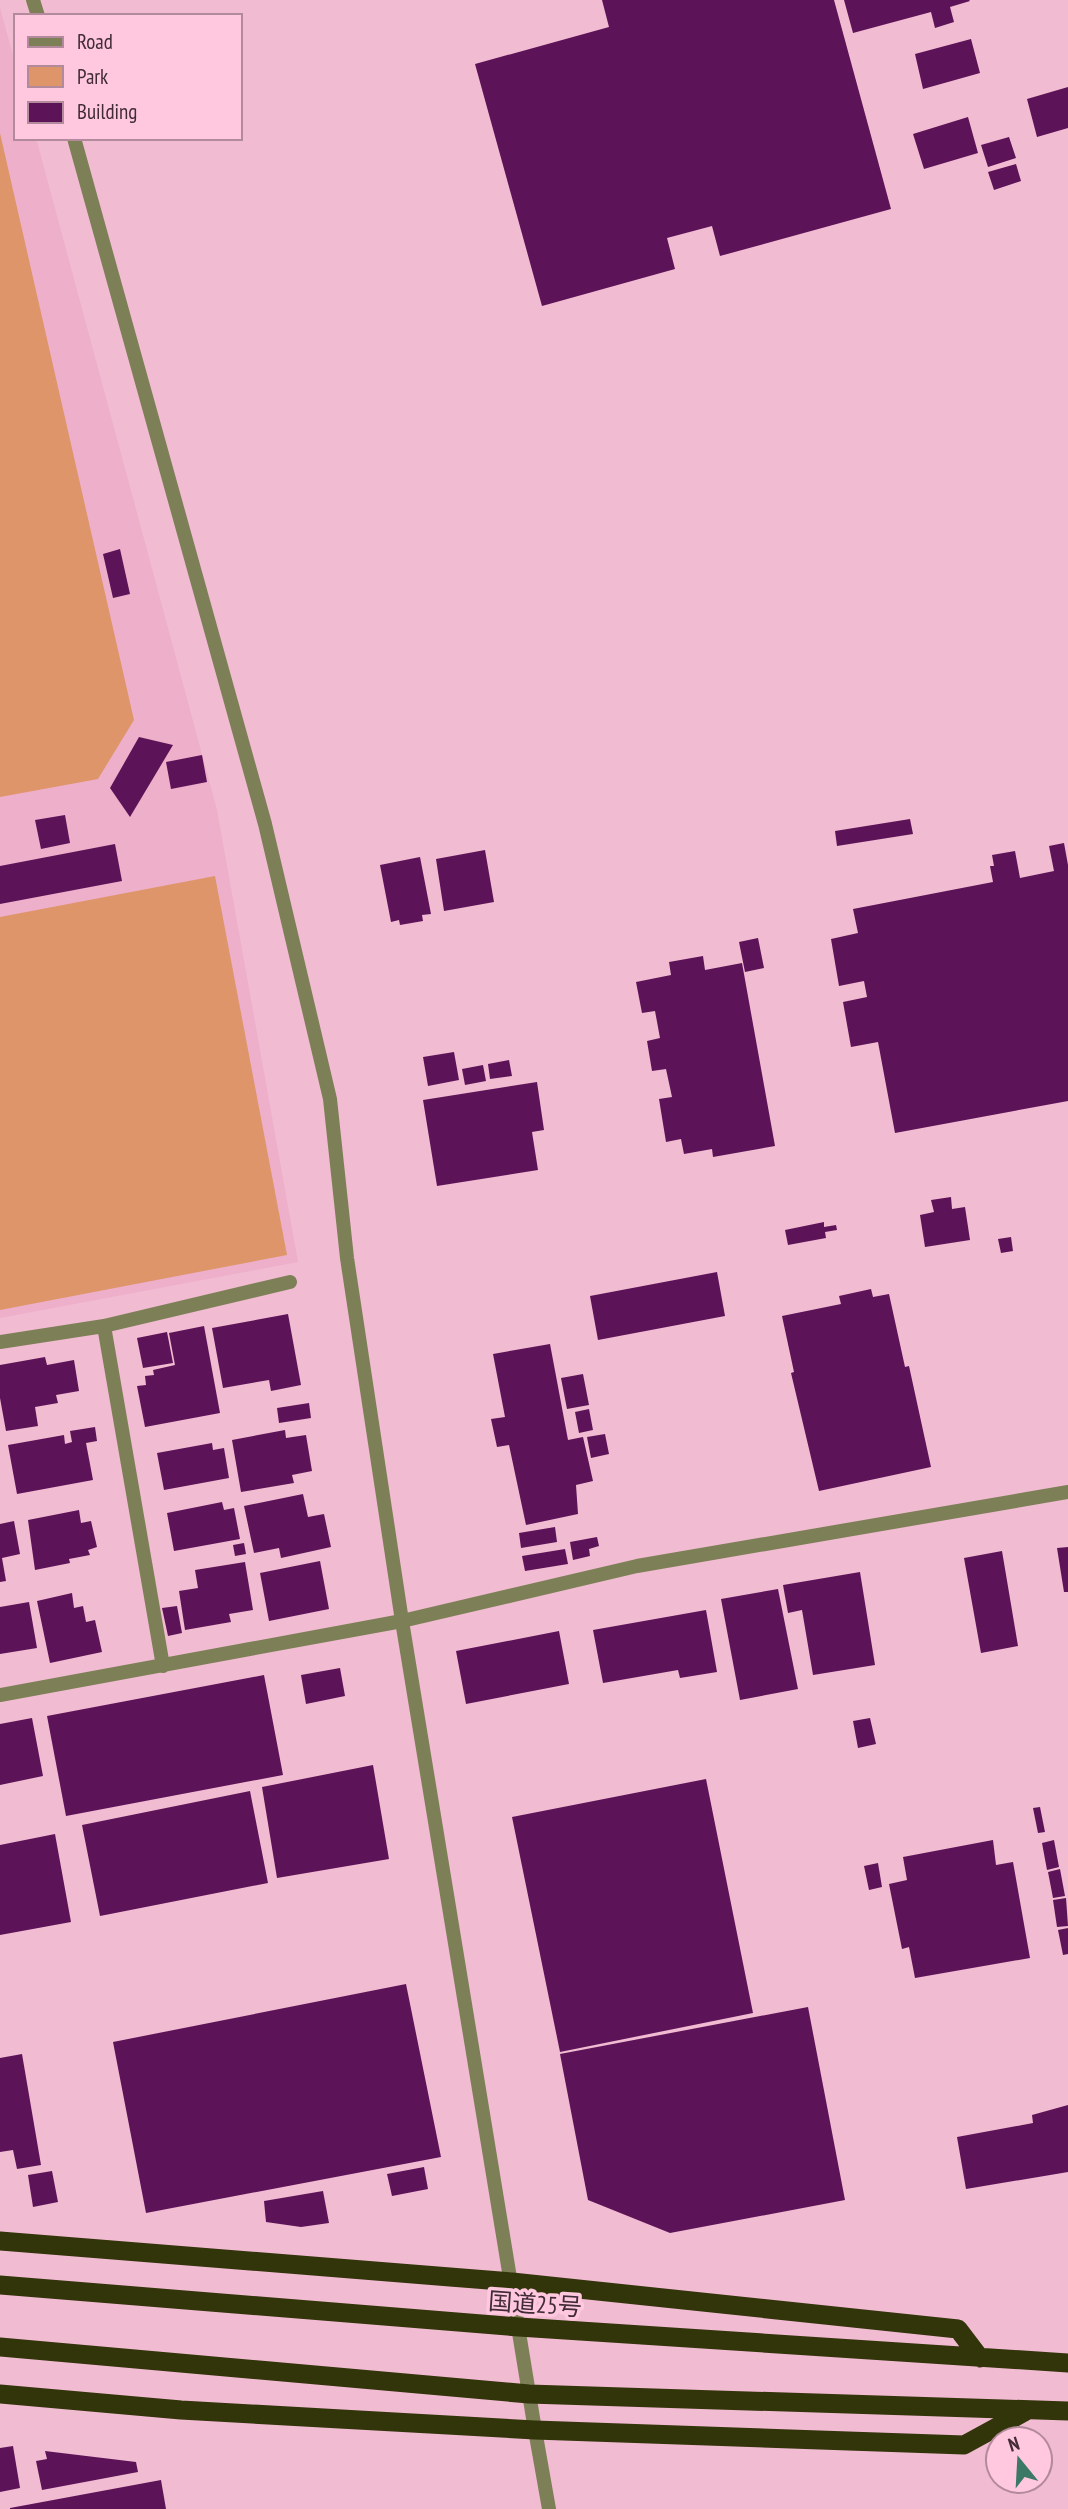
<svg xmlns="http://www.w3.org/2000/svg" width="1068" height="2509" viewBox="0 0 1068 2509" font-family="'PT Sans Narrow','Noto Sans JP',sans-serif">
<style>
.built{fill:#edafca}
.green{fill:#de956a}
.building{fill:#5d1358}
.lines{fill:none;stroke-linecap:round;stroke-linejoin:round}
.minor{stroke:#7d8056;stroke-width:14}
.tertiary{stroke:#7d8056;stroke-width:14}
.trunk{stroke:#32340a;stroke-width:19}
.labels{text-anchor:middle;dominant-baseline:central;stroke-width:7;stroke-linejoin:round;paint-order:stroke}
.street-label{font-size:24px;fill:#412c35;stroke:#ffc8df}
</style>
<rect width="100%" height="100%" fill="#f1bbd2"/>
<path class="built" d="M0,8l16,58v72h20l181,672 81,452 -298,56z"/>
<path class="green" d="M0,133l134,587 -36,59 -98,18z
M215,876l72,379 -287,55v-393z"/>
<path class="building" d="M602,0h232l57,209 -171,47 -8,-30 -45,12 8,31 -133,37 -67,-242 134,-37z
M844,0h125l1,1 -20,6 4,15 -19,6 -4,-16 -78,21z
M971,39l9,34 -57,16 -8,-35z
M1068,87v41l-31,9 -10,-38z
M968,117l10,36 -54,16 -11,-35z
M1009,137l7,21 -28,9 -7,-22z
M1016,164l5,17 -27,9 -6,-18z
M120,549l10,45 -17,4 -10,-44z
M139,737l34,8 -43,72 -20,-29z
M202,755l5,27 -36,7 -5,-27z
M65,815l5,28 -29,6 -6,-29z
M910,819l3,15 -76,12 -2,-15z
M1064,843l4,22v236l-173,32 -17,-91 -27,5 -8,-45 24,-5 -3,-16 -25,5 -8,-47 27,-6 -5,-24 140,-27 -3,-16h4l-2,-11 23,-4 5,27 34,-7 -5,-25z
M115,844l7,37 -122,23v-38z
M485,850l9,52 -50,9 -8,-52z
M420,857l11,57 -9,1 1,6 -23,4 -1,-5 -8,2 -11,-57z
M758,938l6,30 -19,4 -6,-30z
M703,956l2,14 37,-7 33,183 -62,11 -1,-8 -28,5 -3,-15 -15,3 -7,-43 13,-2 -6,-28 -14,2 -5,-30 13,-3 -5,-27 -13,2 -6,-31 35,-7 -2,-13z
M454,1052l5,28 -31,6 -5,-29z
M509,1060l3,16 -22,3 -2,-15z
M483,1065l3,16 -21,4 -3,-16z
M537,1082l7,48 -12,2 6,38 -101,16 -14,-86z
M951,1197l1,12 13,-2 5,33 -45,7 -5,-32 14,-3 -3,-12z
M824,1222v5l12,-2 1,5 -12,2 1,6 -38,7 -3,-15z
M1011,1237l2,14 -12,2 -3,-14z
M717,1272l8,44 -127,24 -8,-44z
M871,1289l2,8 16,-3 16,73 4,-1 22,101 -112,24 -28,-118 3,-1 -12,-56 59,-12 -2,-8z
M288,1314l13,71 -30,6 -2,-11 -46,8 -11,-60z
M204,1326l16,87 -75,14 -8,-41 9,-1 -1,-9 9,-1 -1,-5 22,-5 -6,-32z
M167,1332l6,31 -30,5 -6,-30z
M550,1344l18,96 15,-3 10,44 -17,4 2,29 -52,11 -17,-80 -12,2 -6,-28 14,-2 -12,-63z
M45,1357l2,8 27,-5 5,31 -23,4 2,8 -23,4 3,19 -32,5 -6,-33v-33z
M583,1374l6,31 -22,4 -6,-31z
M309,1403l2,15 -32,5 -2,-15z
M589,1409l4,21 -14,3 -4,-21z
M95,1427l2,14 -11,2 7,37 -76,14 -9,-49 56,-10 1,9 7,-2 -2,-11z
M285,1430l1,8 20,-3 6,36 -20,4 2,8 -53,9 -9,-52z
M605,1434l4,20 -18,4 -4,-21z
M212,1443l1,7 11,-2 5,30 -65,12 -7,-37z
M303,1494l5,23 16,-3 7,33 -50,11 -2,-10 -25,5 -10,-47z
M222,1502l2,8 10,-2 6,31 -66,12 -7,-38z
M79,1510l2,13 10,-2 6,26 -9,3 2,5 -21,4 1,4 -35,7 -7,-50z
M14,1521l6,33 -18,4 4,23 -6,1v-58z
M555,1527l2,15 -36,6 -2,-15z
M597,1537l2,9 -10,3 1,7 -17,4 -3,-18z
M244,1543l2,11 -11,2 -2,-11z
M1068,1547v45h-4l-7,-44z
M565,1549l3,15 -43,7 -3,-15z
M1002,1551l16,95 -37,7 -17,-95z
M320,1561l9,48 -60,12 -9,-48z
M245,1562l8,48 -24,4 2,8 -46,8 -6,-39 19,-3 -3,-18z
M860,1572l15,93 -62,10 -11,-65 -14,3 -5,-28z
M778,1589l20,100 -58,11 -19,-101z
M72,1593l2,15 9,-2 3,16 9,-2 7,32 -52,11 -13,-62z
M29,1602l8,46 -37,6v-47z
M177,1606l5,27 -14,3 -6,-28z
M706,1610l11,62 -37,6 -2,-8 -75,13 -10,-53z
M559,1631l10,53 -103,20 -10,-53z
M340,1668l5,28 -39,8 -5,-29z
M264,1675l19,100 -217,41 -19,-100z
M32,1718l11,58 -43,9v-61z
M870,1718l6,26 -18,4 -5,-27z
M373,1765l16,94 -112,19 -15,-91z
M706,1779l47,234 -193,39 -48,-235z
M250,1791l18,92 -168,33 -18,-91z
M1040,1807l5,25 -7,1 -5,-25z
M55,1834l16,88 -71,13v-90z
M993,1840l3,25 17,-3 17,96 -115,20 -6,-31 -7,2 -13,-65 18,-4 -4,-23z
M1054,1840l5,27 -12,3 -5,-27z
M878,1863l4,24 -13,3 -5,-24z
M1060,1869l5,27 -12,2 -5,-26z
M1066,1898l2,28 -11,1 -4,-27z
M1068,1928v26l-5,1 -5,-25z
M406,1984l35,173 -295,56 -33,-171z
M808,2007l37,193 -175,33 -82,-33 -28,-146z
M22,2054l19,111 -24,4 -4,-19 -13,2v-94z
M1068,2105v67l-102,17 -9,-52 76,-14 -1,-8z
M424,2167l4,22 -36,7 -5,-22z
M52,2171l6,31 -25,5 -5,-32z
M323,2191l6,32 -28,4 -35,-5 -2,-21z
M13,2446l7,42 -20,4v-44z
M45,2451l91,11 2,10 -96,18 -6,-29 11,-2z
M161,2480l5,29h-156v-1z"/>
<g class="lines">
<path class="minor" d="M104,1326l186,-44
M0,1342l104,-16 59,340
M0,1695l402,-74 235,-55 431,-74
M535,2430l14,79"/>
<path class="tertiary" d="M33,0l5,16
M74,138l191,686 65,275 17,159 55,363 133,809"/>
<path class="trunk" d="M0,2241l512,41 446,47 22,29
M0,2285l519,42 549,36
M0,2347l529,47 539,17
M0,2394l181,16 354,20 429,15 64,-35"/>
</g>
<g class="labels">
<g class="street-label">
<text transform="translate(535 2304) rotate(4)">国道25号</text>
</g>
</g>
<rect x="14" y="14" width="228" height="126" fill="#ffc8df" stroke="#b38a9b" stroke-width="2"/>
<rect x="28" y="37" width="35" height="10" fill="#7d8056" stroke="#b38a9b" stroke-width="2"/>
<text x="77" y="49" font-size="21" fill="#412c35">Road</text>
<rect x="28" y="66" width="35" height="21" fill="#de956a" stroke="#b38a9b" stroke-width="2"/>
<text x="77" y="84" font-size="21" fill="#412c35">Park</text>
<rect x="28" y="102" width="35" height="21" fill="#5d1358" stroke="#b38a9b" stroke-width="2"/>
<text x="77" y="119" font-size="21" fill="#412c35">Building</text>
<g transform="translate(1019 2460) rotate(342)"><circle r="33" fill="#ffc8df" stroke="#b38a9b" stroke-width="2"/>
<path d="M0-5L12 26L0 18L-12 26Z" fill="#3b7966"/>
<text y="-10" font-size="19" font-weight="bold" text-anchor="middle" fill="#412c35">N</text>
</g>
</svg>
